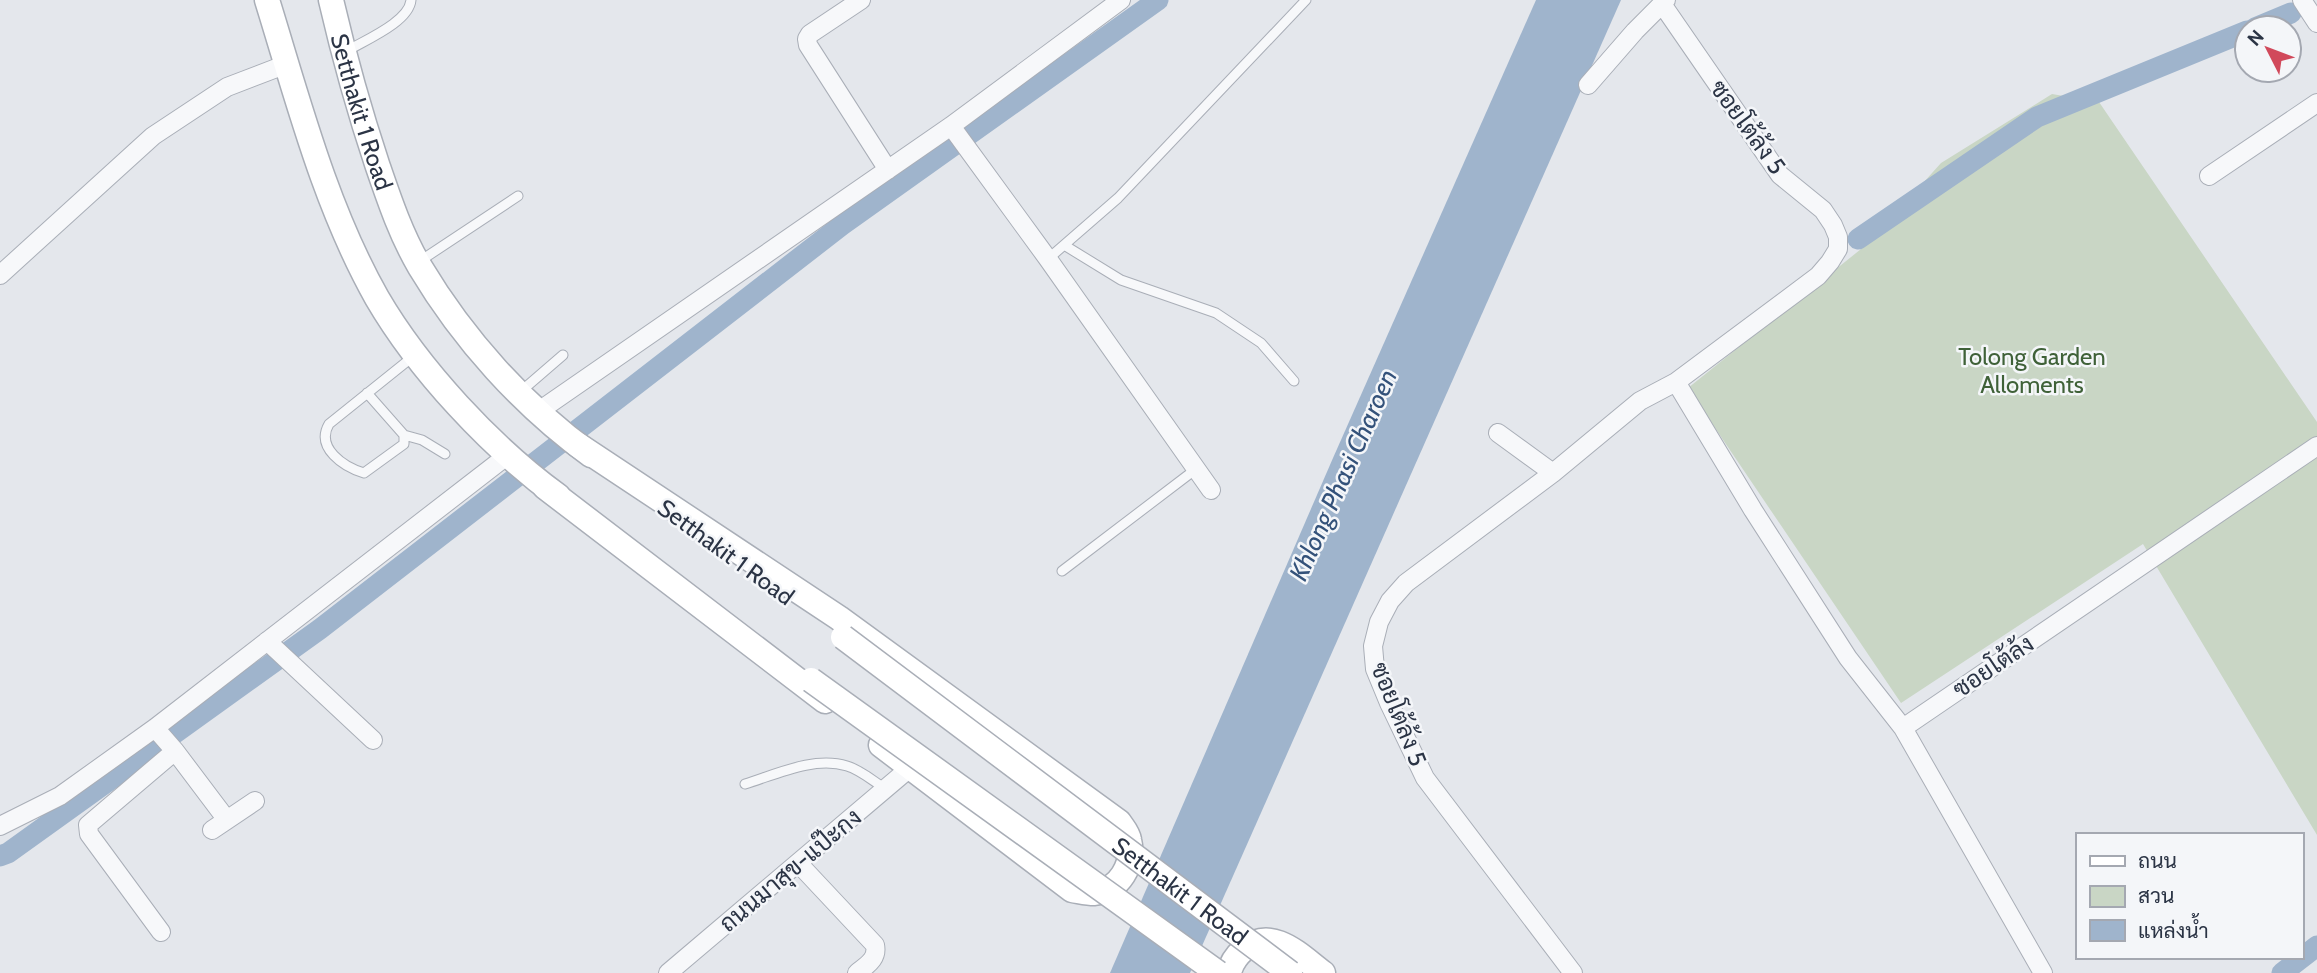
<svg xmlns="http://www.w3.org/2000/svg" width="2317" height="973" viewBox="0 0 2317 973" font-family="Cabin,Sarabun,sans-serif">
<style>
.green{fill:#c9d6c5}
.water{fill:#9fb4cc}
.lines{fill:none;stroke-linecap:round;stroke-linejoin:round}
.canal{stroke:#9fb4cc;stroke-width:21}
.lane-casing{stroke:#a9aeb7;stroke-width:11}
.street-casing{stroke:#a9aeb7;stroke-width:20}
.secondary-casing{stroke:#a9aeb7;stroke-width:27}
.lane{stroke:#f7f8fa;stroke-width:9}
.street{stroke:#f7f8fa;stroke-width:18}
.secondary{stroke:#fff;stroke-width:24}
.secondary-bridge-casing{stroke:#a9aeb7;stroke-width:27;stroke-linecap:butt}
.secondary-bridge{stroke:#fff;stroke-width:24}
.labels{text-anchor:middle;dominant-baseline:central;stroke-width:5;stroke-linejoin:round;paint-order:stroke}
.street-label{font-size:24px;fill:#2b3445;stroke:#f4f6f9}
.park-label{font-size:24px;fill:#3f6138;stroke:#f4f6f9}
.water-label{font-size:26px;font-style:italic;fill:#34527a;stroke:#f4f6f9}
</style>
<rect width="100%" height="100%" fill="#e4e7ec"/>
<path class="green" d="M2052,94l47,8 218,320v413l-174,-291 -242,159 -213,-315 183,-147 70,-78z"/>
<path class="water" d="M1536,0h85l-431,973h-80l223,-515z"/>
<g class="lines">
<path class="canal" d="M2255,28l36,-15
M1858,239l179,-122 210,-86
M0,856l8,-3 312,-224 522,-404 316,-225
M2282,973l35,-27"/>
<defs>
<path id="lane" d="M347,51c18,-11 62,-29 64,-51
M1064,245l57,35 95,33 45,30 33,38
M1048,259l70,-61 188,-198
M420,261l98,-65
M367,393l37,42 18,5 23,14
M519,393l44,-38
M404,435v9l-40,29c-20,-6 -49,-25 -35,-49l86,-69
M1062,571l134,-102
M745,784c32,-10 69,-28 102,-18 14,4 27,16 39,23"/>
<path id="street" d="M861,0l-51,34 -3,5 1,6 80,125
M2302,0l15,23
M1588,85l47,-54 27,-27
M951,126l97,133 163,231
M2209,176l108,-73
M0,275l153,-139 74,-49 60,-23
M1676,382l77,128 95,148 55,70 140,245
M539,411l412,-285 170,-126
M1498,433l55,40
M267,641l106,99
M155,728l20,23 52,69
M1903,728l414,-282
M0,826l60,-30 95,-68 353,-273
M212,830l43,-29
M799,864l76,81c3,14 -8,20 -18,28
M161,932l-72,-98 -1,-9 87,-74
M668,973l243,-206
M1573,973l-148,-195 -36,-75 -14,-34 -2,-23 6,-24 11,-21 16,-18 147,-110 87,-72 36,-19 142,-106 12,-14 8,-13v-12l-5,-12 -10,-15 -43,-35 -118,-171 4,-4"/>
<g id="secondary">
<path d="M267,0c31,100 58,206 110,298 42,72 114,149 181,198"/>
<path id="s1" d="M331,0c13,56 28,110 46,164 12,35 24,71 43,103 43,72 103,139 171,188"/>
<path d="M578,445l261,173 280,204c4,6 9,11 10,18 6,24 -10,51 -35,53 -7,0 -15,-2 -22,-3l-191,-145"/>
<path d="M545,487l280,214"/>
<path d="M1229,973c2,-10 7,-17 15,-24 29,-23 56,7 79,24"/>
</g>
</defs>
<use href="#lane" class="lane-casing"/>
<use href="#street" class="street-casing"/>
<use href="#secondary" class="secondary-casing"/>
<use href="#lane" class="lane"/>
<use href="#street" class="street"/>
<use href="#secondary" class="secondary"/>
<defs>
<g id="secondary-bridge">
<path id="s2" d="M843,637l447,336"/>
<path d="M811,680l407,293"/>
</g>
</defs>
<use href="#secondary-bridge" class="secondary-bridge-casing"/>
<use href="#secondary-bridge" class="secondary-bridge"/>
</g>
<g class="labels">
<g class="street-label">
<text stroke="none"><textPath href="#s1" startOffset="116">Setthakit 1 Road</textPath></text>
<text transform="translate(1748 127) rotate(54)">ซอยโต้ล้ง 5</text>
<text transform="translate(726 552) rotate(36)">Setthakit 1 Road</text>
<text transform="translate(1993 666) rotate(-34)">ซอยโต้ล้ง</text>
<text transform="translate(1399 714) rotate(68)">ซอยโต้ล้ง 5</text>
<text transform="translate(790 870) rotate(-40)">ถนนมาสุข-แป๊ะกง</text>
<text stroke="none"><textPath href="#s2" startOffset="422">Setthakit 1 Road</textPath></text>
</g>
<g class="park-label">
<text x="2032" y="356">Tolong Garden<tspan x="2032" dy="28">Alloments</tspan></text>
</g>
<g class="water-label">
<text transform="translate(1343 475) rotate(-66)">Khlong Phasi Charoen</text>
</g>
</g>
<rect x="2076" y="833" width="228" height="126" fill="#f4f6f9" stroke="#a4a8b1" stroke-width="2"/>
<rect x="2090" y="856" width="35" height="10" fill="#ffffff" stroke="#a4a8b1" stroke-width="2"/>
<text x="2138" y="868" font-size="21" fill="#2b3445">ถนน</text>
<rect x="2090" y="886" width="35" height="21" fill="#c9d6c5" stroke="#a4a8b1" stroke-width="2"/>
<text x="2138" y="903" font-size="21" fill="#2b3445">สวน</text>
<rect x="2090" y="920" width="35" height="21" fill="#9fb4cc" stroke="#a4a8b1" stroke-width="2"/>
<text x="2138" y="938" font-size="21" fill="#2b3445">แหล่งน้ำ</text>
<g transform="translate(2268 49) rotate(312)"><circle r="33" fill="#f4f6f9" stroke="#a4a8b1" stroke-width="2"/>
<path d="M0-5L12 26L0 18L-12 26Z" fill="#d1495b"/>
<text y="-10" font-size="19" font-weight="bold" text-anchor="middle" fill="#2b3445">N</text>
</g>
</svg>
